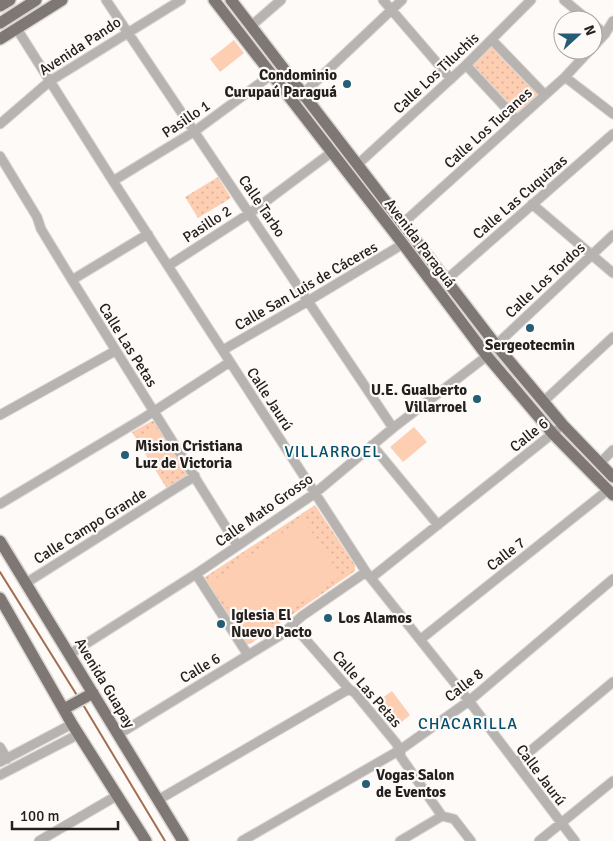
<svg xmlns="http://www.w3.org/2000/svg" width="613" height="841" viewBox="0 0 613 841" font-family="Signika,sans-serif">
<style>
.park{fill:url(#park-dots)}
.pitch{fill:#feceb2}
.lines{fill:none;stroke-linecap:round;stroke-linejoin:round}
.stream{stroke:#a26f51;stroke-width:2}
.minor-casing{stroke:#dbd7d5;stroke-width:11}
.major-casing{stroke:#dbd7d5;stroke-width:14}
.minor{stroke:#b7b3b1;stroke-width:9}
.major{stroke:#7e7774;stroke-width:11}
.poi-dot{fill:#245d76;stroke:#fefaf8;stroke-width:2}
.labels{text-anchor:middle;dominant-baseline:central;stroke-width:4.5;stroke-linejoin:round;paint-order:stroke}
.street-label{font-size:15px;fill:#23201e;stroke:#fefaf8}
.poi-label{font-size:15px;font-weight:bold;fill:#23201e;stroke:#fefaf8;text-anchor:start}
.neighbourhood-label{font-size:16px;letter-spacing:1px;fill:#014f6b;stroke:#fefaf8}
</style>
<defs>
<pattern id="park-dots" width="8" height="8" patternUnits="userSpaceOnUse" patternTransform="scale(1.25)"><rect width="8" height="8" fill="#feceb2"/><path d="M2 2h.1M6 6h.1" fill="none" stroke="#d9b199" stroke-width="1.8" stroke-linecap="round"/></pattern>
</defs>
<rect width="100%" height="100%" fill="#fefaf8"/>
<path class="park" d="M493,44l49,51 -25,21 -47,-50z
M218,177l13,21 -33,20 -13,-21z
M152,421h3l33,53 -2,3 -19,12 -35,-57z
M315,505l40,60v6l-105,73h-5l-41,-65 1,-2z"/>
<path class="pitch" d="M234,40l10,13 -24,19 -10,-13z
M414,427l13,15 -24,20 -13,-15z
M155,429l16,25 -15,9 -16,-25z
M303,519l38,57 -93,62 -37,-56z
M392,691l18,24 -13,11 -19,-25z"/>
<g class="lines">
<path class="stream" d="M0,572l78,125
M82,703l83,138"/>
<defs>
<path id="minor" d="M106,0l287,428
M383,0l68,79
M564,0l24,20
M593,24l12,10
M251,26l30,-26
M17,29l96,152 253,391 103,129 106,140
M492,40l53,55
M593,47l12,-13 8,-13
M466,65l51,55
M565,77l48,37
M293,103l109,-103
M0,124l50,-43 131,-81
M0,156l37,61 4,12 31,51 165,265
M357,165l109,-100 65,-65
M113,181l82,-50 76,-56
M532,204l81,69
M402,224l163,-147 25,-27
M168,266l82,-53 82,-61
M72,280l76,-46
M446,280l167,-146
M496,345l117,-110
M223,350l80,-46 100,-60
M544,401l69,-64
M0,415l115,-64
M372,445l66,80
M600,463l13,-13
M0,504l142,-85 88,-57
M196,574l52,81
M371,578l186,-148
M26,583l169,-107
M293,625l56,64 6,4 41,50 4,7 1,7 41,59 12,3 17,22
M421,639l187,-149
M70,654l126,-80 118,-80 79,-66 94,-72
M119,734l162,-99 21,-19 64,-44
M0,747l7,12
M0,762l72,-38
M516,763l97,-81
M0,775l79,-41
M158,800l191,-111
M39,841l79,-46
M242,841l158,-91 69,-49 144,-122
M400,841l42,-25
M539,841l74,-60"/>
<path id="major" d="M214,0l189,244 84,112 66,78 60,61
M231,0l265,345 67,80 50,52
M0,6l10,-6
M0,23l36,-23
M0,39l62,-39
M0,541l183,300
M0,598l72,126 74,117
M64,709l29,-16"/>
</defs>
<use href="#minor" class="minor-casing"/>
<use href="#major" class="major-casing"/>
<use href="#minor" class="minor"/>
<use href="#major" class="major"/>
</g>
<g class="poi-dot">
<circle cx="347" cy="84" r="5"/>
<circle cx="530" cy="328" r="5"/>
<circle cx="477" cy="399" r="5"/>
<circle cx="125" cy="455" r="5"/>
<circle cx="328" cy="618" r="5"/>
<circle cx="221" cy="624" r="5"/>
<circle cx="366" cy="784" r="5"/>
</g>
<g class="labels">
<g class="street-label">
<text transform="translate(80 46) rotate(-33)">Avenida Pando</text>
<text transform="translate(436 73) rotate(-43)">Calle Los Tiluchis</text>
<text transform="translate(186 119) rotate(-34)">Pasillo 1</text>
<text transform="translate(488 128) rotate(-42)">Calle Los Tucanes</text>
<text transform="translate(520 197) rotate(-41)">Calle Las Cuquizas</text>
<text transform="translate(262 206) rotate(56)">Calle Tarbo</text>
<text transform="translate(207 224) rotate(-33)">Pasillo 2</text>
<text transform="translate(420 243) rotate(53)">Avenida Paraguá</text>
<text transform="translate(545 280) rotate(-43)">Calle Los Tordos</text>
<text transform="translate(306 286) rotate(-30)">Calle San Luis de Cáceres</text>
<text transform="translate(128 345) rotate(58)">Calle Las Petas</text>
<text transform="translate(270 399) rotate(57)">Calle Jaurú</text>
<text transform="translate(529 435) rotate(-39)">Calle 6</text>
<text transform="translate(264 510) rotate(-35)">Calle Mato Grosso</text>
<text transform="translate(90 526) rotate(-32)">Calle Campo Grande</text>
<text transform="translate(506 554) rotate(-38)">Calle 7</text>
<text transform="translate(200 668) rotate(-31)">Calle 6</text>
<text transform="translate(105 683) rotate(59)">Avenida Guapay</text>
<text transform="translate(464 685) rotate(-38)">Calle 8</text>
<text transform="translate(367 689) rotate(49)">Calle Las Petas</text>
<text transform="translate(541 775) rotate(53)">Calle Jaurú</text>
</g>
<g class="poi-label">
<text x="337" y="75" text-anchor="end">Condominio<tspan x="337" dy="17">Curupaú Paraguá</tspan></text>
<text x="530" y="345" text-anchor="middle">Sergeotecmin</text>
<text x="467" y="390" text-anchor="end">U.E. Gualberto<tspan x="467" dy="17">Villarroel</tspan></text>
<text x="135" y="446">Mision Cristiana<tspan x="135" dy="17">Luz de Victoria</tspan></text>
<text x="231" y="615">Iglesia El<tspan x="231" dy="17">Nuevo Pacto</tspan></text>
<text x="338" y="618">Los Alamos</text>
<text x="376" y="775">Vogas Salon<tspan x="376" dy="17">de Eventos</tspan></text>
</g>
<g class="neighbourhood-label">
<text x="333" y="452">VILLARROEL</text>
<text x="468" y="724">CHACARILLA</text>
</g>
</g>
<g transform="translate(578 35) rotate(69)"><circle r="24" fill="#fefaf8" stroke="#a6a3a1"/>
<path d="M0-4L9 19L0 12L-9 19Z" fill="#245d76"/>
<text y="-8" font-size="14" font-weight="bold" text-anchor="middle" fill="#23201e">N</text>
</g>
<path d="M12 821v8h106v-8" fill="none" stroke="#23201e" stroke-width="2.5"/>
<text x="20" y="821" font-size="15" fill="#23201e" stroke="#fefaf8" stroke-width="4" paint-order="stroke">100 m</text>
</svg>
